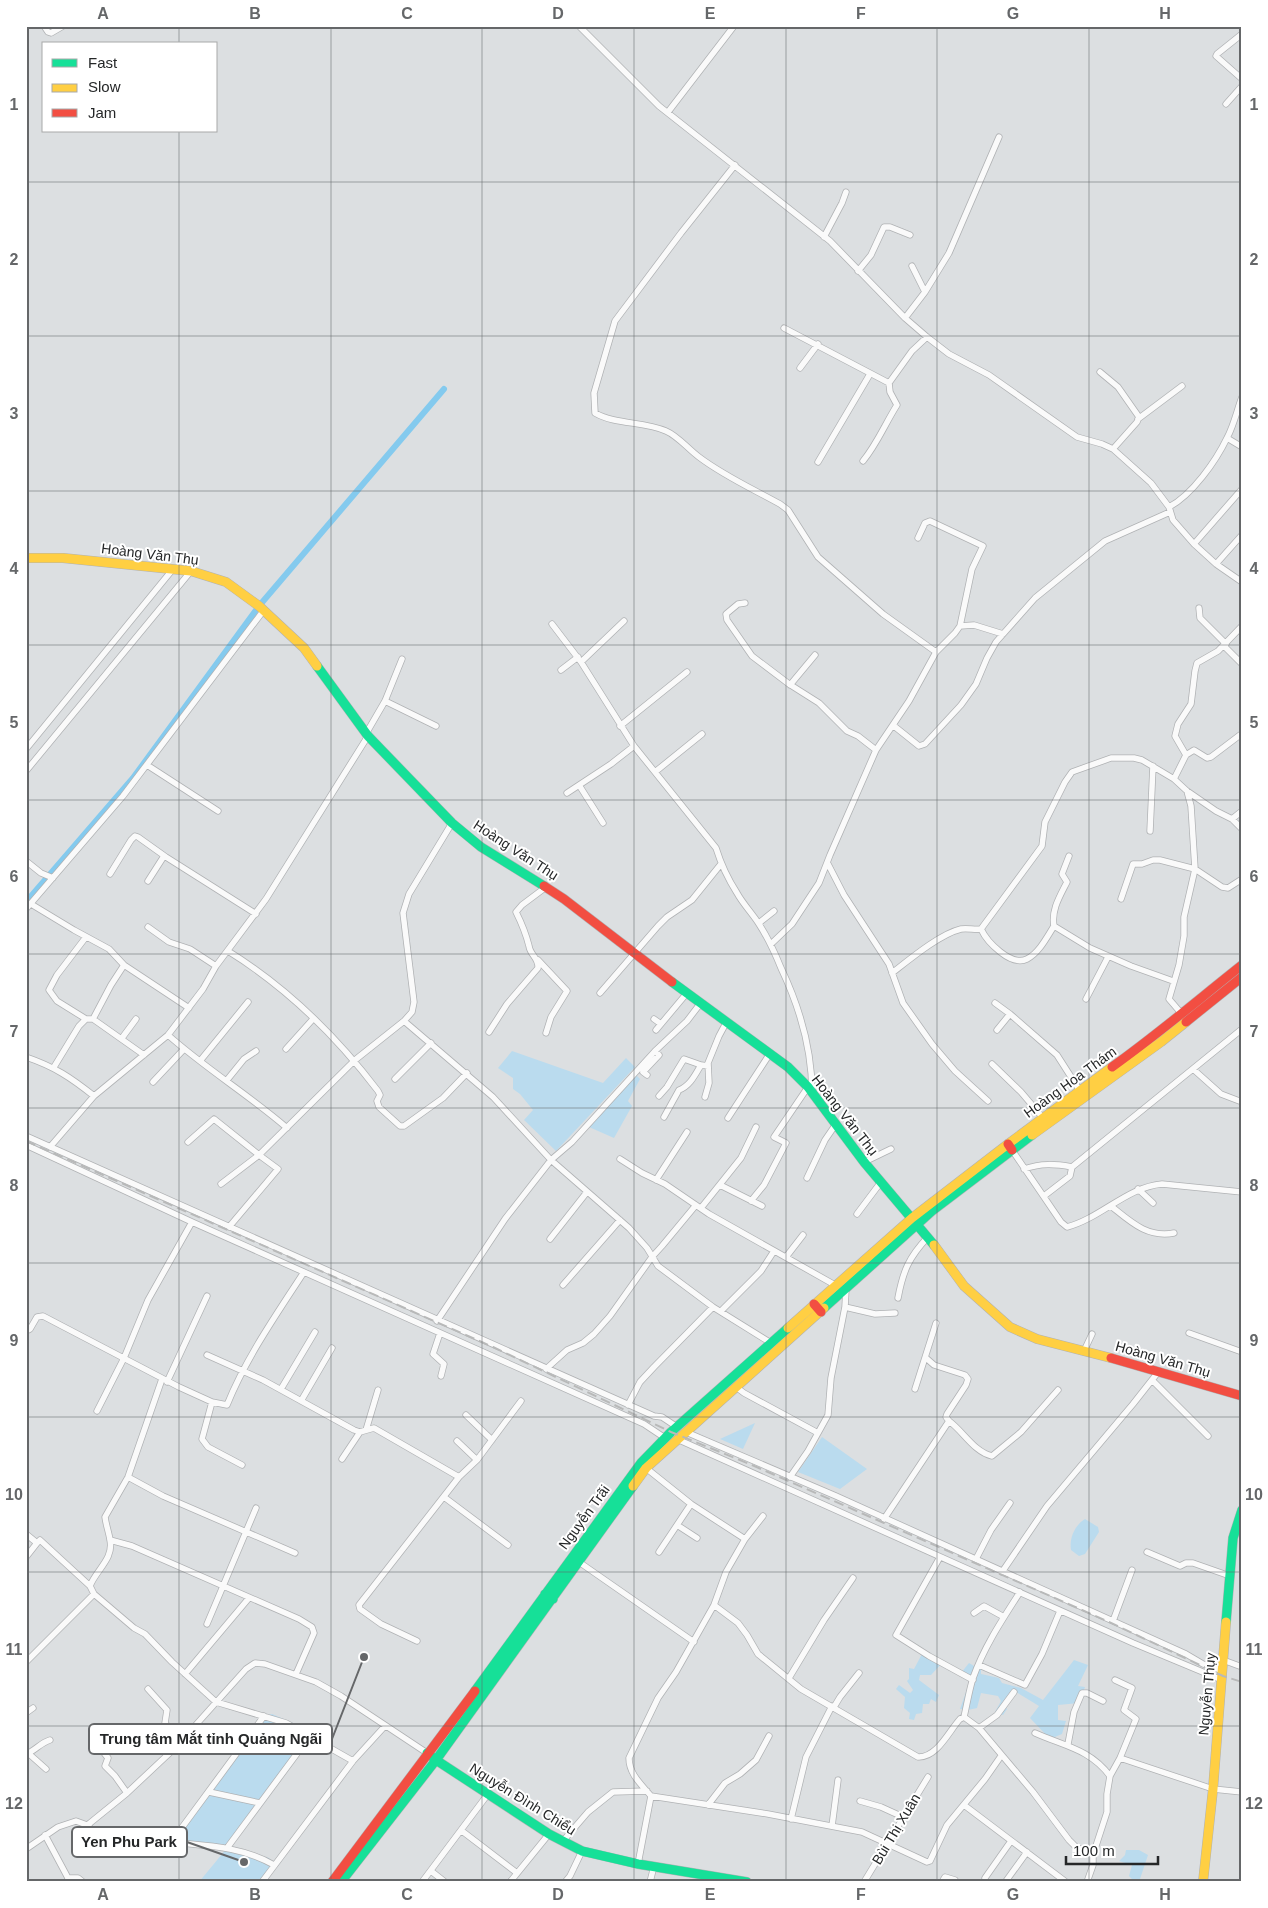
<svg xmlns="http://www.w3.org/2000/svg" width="1268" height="1908" viewBox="0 0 1268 1908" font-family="Helvetica,sans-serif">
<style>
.green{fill:#badbee}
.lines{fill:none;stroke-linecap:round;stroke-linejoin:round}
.canal{stroke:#84caee;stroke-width:6}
.street-casing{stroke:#b0b2b4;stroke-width:7}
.fast-casing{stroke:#b0b2b4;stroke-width:10}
.slow-casing{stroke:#b0b2b4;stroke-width:10}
.jam-casing{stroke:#b0b2b4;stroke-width:10}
.street{stroke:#fafafa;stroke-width:5.5}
.fast{stroke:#16e098;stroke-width:9}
.slow{stroke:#ffcf43;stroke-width:9}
.jam{stroke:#f24e42;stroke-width:9}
.rail{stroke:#b8b9b9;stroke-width:2;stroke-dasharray:10 5;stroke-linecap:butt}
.grid{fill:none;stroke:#656769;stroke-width:1;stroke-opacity:0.55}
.labels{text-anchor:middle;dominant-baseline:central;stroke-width:4;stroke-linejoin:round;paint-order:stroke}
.street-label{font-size:14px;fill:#252728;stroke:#fff}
.leader{fill:none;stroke:#656769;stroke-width:2}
.callout-dot{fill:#656769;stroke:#fff;stroke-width:2}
.callout{fill:#fff;stroke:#656769;stroke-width:2}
.callout-label{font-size:15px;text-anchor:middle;font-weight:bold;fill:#252728}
.neatline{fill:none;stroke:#656769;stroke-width:2}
.grid-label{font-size:16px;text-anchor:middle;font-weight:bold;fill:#656769}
</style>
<rect width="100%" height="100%" fill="#dcdfe1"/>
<path class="green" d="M512,1051l91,32 23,-25 9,9 -79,84 -32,-31 9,-10 -13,-16 -7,-5v-11l-15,-10z
M636,1075l4,4 -12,22 4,5 -18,32 -25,-11z
M755,1423l-12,26 -23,-10z
M822,1437l45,32 -27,20 -42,-17z
M1085,1519l13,8 1,5 -14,22 -6,2 -8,-6c-2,-12 4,-25 14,-31z
M923,1652l20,10 -12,13h-11l-1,5 20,15 -3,7 -5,-3 -2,5h-6l-1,9 -6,1 -2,6 -5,-1 1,-6 -6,-5 1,-11 -9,-8 3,-4 11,8 3,-3 -6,-9 2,-2v-11l5,1z
M1074,1660l14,5 -10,21 7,1 -6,16 -21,2v15l8,1 -4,13 -12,5 -20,-21 9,-12 -23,-14 -12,13 3,4 -4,6 -8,-3 6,-11 -3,-5 -17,-3 -4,15 -9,2 -8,-1 7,-20 7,-4 -13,-12 8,-10 5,3 7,-3v11l18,4 3,5 19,5 22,12z
M272,1714l21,9 17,13 -82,111 41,11 5,7 -10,17h-65l28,-34 -59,-5 96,-127z
M1126,1850h13l9,5 -8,24h-8l-3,-3 3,-11 -13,-4 6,-6z"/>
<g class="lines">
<path class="canal" d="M26,902l107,-124 126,-172 185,-217"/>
<defs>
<path id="street" d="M44,26l4,6 3,1 12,-7
M579,26l80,80 171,135 75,77 22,19 22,17 40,21 88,62 25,7 11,5 38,34 18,24 4,13 21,24 22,20 26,18
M1242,34l-25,20 -1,2 26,23
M1226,104l16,-18
M668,112l66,-86
M735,165l-54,68 -66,88 -21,72 1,20c21,12 49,8 71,18 12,5 22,18 33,26 25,19 54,32 81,47l8,6 30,47 65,57 53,38
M824,237l18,-34 4,-11
M912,266l13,26
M858,271l13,-16 13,-28h6l20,8
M905,318l20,-26 24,-39 50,-116
M784,328l105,55 23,-32 15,-14
M800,368l18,-24
M1100,372l18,15 21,30 -2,5 -24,27
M1138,419l44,-33
M1227,438l15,9
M863,461c14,-17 22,-37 34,-56l-7,-13 -1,-9
M818,462l52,-88
M1169,507c23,-12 47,-46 58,-69 7,-13 10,-28 15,-41
M1194,544l48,-55
M1216,564l25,-28
M745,603l-7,1 -12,10 1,6 25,36 37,28 30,19 28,28 11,5 18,14
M1199,608l1,10 26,26
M552,624l29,38 53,84 82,102c5,16 12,31 21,45 6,11 15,20 22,31 9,14 16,29 22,44 19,40 31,80 31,125
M960,626l14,-1 29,9
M1224,646l18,18
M581,662l43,-41
M561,670l17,-13
M790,685l25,-30
M385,701l51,25
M620,726l67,-54
M894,726l25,20 6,-2 36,-39 15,-21 11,-26 9,-16 39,-44 70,-57 65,-29
M367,732l18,-31 17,-42
M26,749l147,-180
M1186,755l8,-5 13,8 4,-1 29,-22
M147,765l71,46
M26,771l165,-200
M655,772l47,-38
M1174,779l12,-24 -11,-19 3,-12 13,-20 4,-33 2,-8 21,-12 24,-25
M579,785l24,38
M567,793l44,-29 23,-18
M1232,819l10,-8
M1150,831l3,-65
M1069,856l-7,18 5,8c-7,14 -16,28 -13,44l36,22 41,18 42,15
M26,861l15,12 12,5
M828,864l16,31 45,69 14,39 29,41 23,27 33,30
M110,874l21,-34 4,-4 3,1 28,20 90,57
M148,881l16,-25
M1121,899l12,-35h9l11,-4h7l35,9 27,18 6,1 14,-9
M31,904l43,26 35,19 15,16 65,43
M26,909l97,-113 141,-186
M759,923l15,-12
M148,927l21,15 21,7 26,17
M981,929c6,13 30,38 46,30 12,-6 20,-22 27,-33
M86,937l-29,38 -8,15 8,11 29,18
M771,944l21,-20 27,-41 11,-28 46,-105 33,-49 27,-49 19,-19 5,-7 12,-57 11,-23 -53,-25 -5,2 -7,15
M228,951c58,36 109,86 150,140l2,4 -3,6 2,6 21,19h4l39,-28 24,-25
M538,960l29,31 -16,26 -5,16
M892,973c18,-14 48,-39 69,-44 7,-1 14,1 20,0l61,-83 3,-24 20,-40 7,-10 39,-14h23l8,2 32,19 13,12 29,20 16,8 10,10
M600,993l58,-67 9,-9 25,-17 29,-36
M1086,999l22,-42
M995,1003l15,11 47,41 23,36
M1181,1013l-12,-14 10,-34 5,-29v-19l11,-48 -4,-63 -4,-15
M93,1019l18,-34 13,-20
M654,1019l7,5
M404,1021l8,-9 2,-10 -11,-89 6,-19 43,-71
M656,1030l31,-37
M997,1030l13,-16
M489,1032l18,-28 31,-36c1,-10 -8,-13 -9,-22 -3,-12 -7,-22 -13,-34l6,-7 24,-18
M168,1035c38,34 81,60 119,93
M122,1038l14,-19
M286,1049l27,-30
M26,1057c29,10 44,20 68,39
M200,1061l48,-59
M992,1064l29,28 22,26
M54,1067l25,-41 7,-7h7l51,36
M1193,1069l28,25 21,8
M647,1075l-4,-3 16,-17 -4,-4
M395,1079l36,-36
M227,1080l17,-21 12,-8
M153,1082l31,-33
M659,1096l8,-9 17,-28 17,6
M705,1097l4,-14 -1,-20 11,-27 7,-13
M664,1117l15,-27c11,-4 16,-15 22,-25l7,1
M728,1118l41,-63
M26,1136l628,280 8,1 15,10
M188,1142l26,-23 45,36 96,-95 49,-39 89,76 58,63 78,68 18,20 11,18 55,41 58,36
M26,1145l166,77 452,202 21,14
M50,1147l44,-51 74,-61 35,-46 13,-23 50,-67 102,-163
M1012,1150l49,72 6,5c34,-9 60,-40 95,-43l80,8
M620,1159l22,14 23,11 44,30 126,71
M864,1162l27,-13
M1024,1169c17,-6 31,-5 48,-2
M807,1178l18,-38 11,-16
M656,1180l31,-48
M221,1184l38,-29 19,14 -49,58
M720,1185l42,21
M1138,1189l15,14
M1044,1196l26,-20 2,-9 170,-138
M751,1201l13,-16 22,-42 -12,-6 34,-50
M1111,1206c20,16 36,32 63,27
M701,1208l40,-50 15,-31
M857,1214l24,-32
M550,1239l37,-47
M786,1257l17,-22
M563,1285l57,-65
M898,1298c5,-27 11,-41 30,-61
M845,1307l30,7 20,-1
M721,1311l40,-40 13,-20
M437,1321l68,-102 46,-59 21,-18 83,-91 32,-30 13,-17
M26,1331l4,-2 7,-12 6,-1 136,71 33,15 15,3c19,-47 49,-90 77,-133
M440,1333l-7,21 11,10 -3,12
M1189,1333l53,19
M1084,1351l8,-17
M207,1355l56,25 91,50 6,2 14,-4 85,49
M926,1358l8,7 31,10 3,4 -2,6 -19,29 -1,3 3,4
M546,1369l21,-19 16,-7 11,-9 16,-18 42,-59 10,-11 34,-41
M162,1379l-34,98 -23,40c1,8 4,16 5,23 4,19 -14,30 -20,46l4,8 40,34 11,6 27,28 44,40 70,21 67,38
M1152,1380l56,56
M167,1382l40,-86
M736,1387l8,6 74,40
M281,1389l34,-57
M915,1389l21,-66
M301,1401l31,-53
M212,1402l-10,37 6,8 34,18
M628,1405l12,-23 14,-15 59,-60
M97,1411l27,-53 24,-58 44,-78
M466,1415l26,25
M366,1430l12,-40
M686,1432l150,64 350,158 17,10 20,7
M677,1439l456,204 89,37
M457,1441l20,19
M342,1459l18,-27
M646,1468l45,36 54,35
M128,1477l35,19 132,57
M790,1477l18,-26 20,-36 3,-37 14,-71 1,-18
M444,1497l64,48
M763,1516l-18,23 -19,33 -12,33 -38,67 -18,26 -29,60c0,16 12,26 22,38l117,18 94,18 65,30 3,-1 17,-36 38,-46 16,-23
M884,1519l65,-98c14,10 25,31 43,35l29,-24 37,-42
M677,1525l20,13
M26,1534l11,9 -11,14
M110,1540l22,6 167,73 13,8 2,6 -18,41
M37,1543l3,-3 50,46
M659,1552l32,-48
M1147,1552l33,14 6,-3h7l37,13
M940,1557l-44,78 33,21 44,24
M976,1559l15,-29 19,-27
M579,1562l115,80
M1002,1572l45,-66 86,-102 26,-33
M714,1605l24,18 9,12 11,19 43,35 117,68c19,1 31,-26 42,-38l4,-2 15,11 54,64 36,48 7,7 17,8
M974,1613l10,-7 20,11
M1113,1621l19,-51
M207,1624l49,-116
M417,1641l-36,-17 -21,-15 -1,-4 100,-128 18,-17 44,-59
M1223,1660l19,7
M26,1662l68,-68
M979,1665l46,20 17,-31 18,-43
M185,1674l64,-76
M789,1678l35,-58 29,-42
M1115,1680l17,8 -8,22 12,9 -16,39
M148,1689l19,21 -2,13 16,19
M834,1707l6,-10 19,-24
M26,1713l7,-5
M264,1716l-89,121 5,6c32,3 65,5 94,22
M964,1717c3,-13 5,-26 9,-39 11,-31 29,-58 47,-86
M979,1728l18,-13 17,-23
M1035,1733c29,13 55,16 75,43
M1068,1744l6,-32 8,-19h5l16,8
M98,1745l10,13 -3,8 10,10 12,17
M28,1753l18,16
M26,1754c9,-3 14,-11 24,-14
M209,1792l51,11
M860,1801l21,6 22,10
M708,1805l17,-22 15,-9 16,-14 13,-24
M964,1805l102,77
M791,1819l15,-62 26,-51
M87,1825l13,12
M832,1826l6,-46
M462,1831l55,42
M45,1835l23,43 -1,4
M563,1841l25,-29 25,-20 34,-1
M227,1848l83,-112
M26,1849l32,-22 18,-6 11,4 3,-2 37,-30 49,-46 70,-78 9,-6 10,1 51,18 25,14 86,57
M638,1864l13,-68
M431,1871l14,11
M68,1878h10l5,4
M985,1878l26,-37
M1006,1881l21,-29
M262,1882l91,-121 32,-35
M422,1882l66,-88
M510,1882l39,-48
M565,1882l5,-6 12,-25
M650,1882l4,-16
M864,1882l64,-105
M942,1882l3,-5 10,3
M1087,1882l6,-17v-10l14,-43v-18l3,-18 10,-18 93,31 29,3"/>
<path id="fast" d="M317,666l51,70 84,87 29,24 63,39
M672,982l116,85 20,20 56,75 70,83
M824,1308l108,-97 100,-76
M545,1594l8,5
M1226,1622l7,-84 9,-28
M475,1691l166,-228 30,-31 117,-104
M427,1753l9,7
M436,1760l113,74 33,17 56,13 109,18
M341,1882l95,-122 197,-274"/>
<path id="slow" d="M26,558h37l128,13 35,11 33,24 45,42 13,18
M1032,1135l129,-93 25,-20
M934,1245l30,41 46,41 27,12 74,19
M788,1328l124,-110 96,-74 104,-77
M633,1486l13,-18 178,-160
M1203,1882l10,-93 13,-167"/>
<path id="jam" d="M544,886l20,13 108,83
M1186,1022l56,-45
M1112,1067c45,-32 87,-68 130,-102
M1008,1144l4,6
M814,1304l7,8
M1111,1358l131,38
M332,1882l143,-191"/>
</defs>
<use href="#street" class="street-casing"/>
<use href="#fast" class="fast-casing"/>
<use href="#slow" class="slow-casing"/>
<use href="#jam" class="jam-casing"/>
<use href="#street" class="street"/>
<use href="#fast" class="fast"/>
<use href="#slow" class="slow"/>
<use href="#jam" class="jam"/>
<path class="rail" d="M26,1141l467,206 178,85 81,33 355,156 116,55 19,6"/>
</g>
<path class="grid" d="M179,26v18M331,26v1856M482,26v1856M634,26v1856M786,26v1856M937,26v1856M1089,26v1856M179,131v1751M26,182h1216M26,336h1216M26,491h1216M26,645h1216M26,800h1216M26,954h1216M26,1108h1216M26,1263h1216M26,1417h1216M26,1572h1216M26,1726h1216"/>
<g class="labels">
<g class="street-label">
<text transform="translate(150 554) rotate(7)">Hoàng Văn Thụ</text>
<text transform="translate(516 850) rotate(33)">Hoàng Văn Thụ</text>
<text transform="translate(1070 1082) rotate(-36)">Hoàng Hoa Thám</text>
<text transform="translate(845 1115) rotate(52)">Hoàng Văn Thụ</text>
<text transform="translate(1163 1359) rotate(16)">Hoàng Văn Thụ</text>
<text transform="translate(584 1517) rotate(-54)">Nguyễn Trãi</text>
<text transform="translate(1207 1694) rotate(-85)">Nguyễn Thụy</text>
<text transform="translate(523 1799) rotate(32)">Nguyễn Đình Chiểu</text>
<text transform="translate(896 1829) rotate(-59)">Bùi Thị Xuân</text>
</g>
</g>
<path class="leader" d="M364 1657L332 1739M244 1862L187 1842"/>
<g class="callout-dot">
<circle cx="364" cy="1657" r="5"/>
<circle cx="244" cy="1862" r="5"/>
</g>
<g class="callout">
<rect x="89" y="1724" width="243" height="30" rx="5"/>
<rect x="72" y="1827" width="115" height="30" rx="5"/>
</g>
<g class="callout-label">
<text x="211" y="1744">Trung tâm Mắt tỉnh Quảng Ngãi</text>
<text x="129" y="1847">Yen Phu Park</text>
</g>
<rect width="1268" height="1908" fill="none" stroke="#ffffff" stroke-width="55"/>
<rect x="42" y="42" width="175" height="90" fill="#ffffff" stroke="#a8a9a9"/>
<rect x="52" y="59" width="25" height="8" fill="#16e098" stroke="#a8a9a9"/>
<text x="88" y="68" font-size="15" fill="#252728">Fast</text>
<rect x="52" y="84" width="25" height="8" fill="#ffcf43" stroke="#a8a9a9"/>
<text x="88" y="92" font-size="15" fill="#252728">Slow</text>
<rect x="52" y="109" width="25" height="8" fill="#f24e42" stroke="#a8a9a9"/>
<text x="88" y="118" font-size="15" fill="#252728">Jam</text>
<path d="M1066 1856v8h92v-8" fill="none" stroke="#252728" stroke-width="2.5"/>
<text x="1073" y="1856" font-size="15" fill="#252728" stroke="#ffffff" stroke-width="4" paint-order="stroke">100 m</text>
<rect x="28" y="28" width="1212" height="1852" class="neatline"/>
<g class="grid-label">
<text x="103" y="19">A</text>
<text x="255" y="19">B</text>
<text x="407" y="19">C</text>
<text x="558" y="19">D</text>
<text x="710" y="19">E</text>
<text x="861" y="19">F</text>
<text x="1013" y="19">G</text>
<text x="1165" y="19">H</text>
<text x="14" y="110">1</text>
<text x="1254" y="110">1</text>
<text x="14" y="265">2</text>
<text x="1254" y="265">2</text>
<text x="14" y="419">3</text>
<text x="1254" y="419">3</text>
<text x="14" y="574">4</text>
<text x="1254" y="574">4</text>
<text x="14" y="728">5</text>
<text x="1254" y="728">5</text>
<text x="14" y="882">6</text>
<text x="1254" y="882">6</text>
<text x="14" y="1037">7</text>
<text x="1254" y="1037">7</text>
<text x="14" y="1191">8</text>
<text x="1254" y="1191">8</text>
<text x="14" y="1346">9</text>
<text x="1254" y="1346">9</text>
<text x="14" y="1500">10</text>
<text x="1254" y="1500">10</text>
<text x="14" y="1655">11</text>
<text x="1254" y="1655">11</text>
<text x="14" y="1809">12</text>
<text x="1254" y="1809">12</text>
<text x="103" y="1900">A</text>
<text x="255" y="1900">B</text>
<text x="407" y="1900">C</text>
<text x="558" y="1900">D</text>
<text x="710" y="1900">E</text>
<text x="861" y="1900">F</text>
<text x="1013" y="1900">G</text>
<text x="1165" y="1900">H</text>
</g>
</svg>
